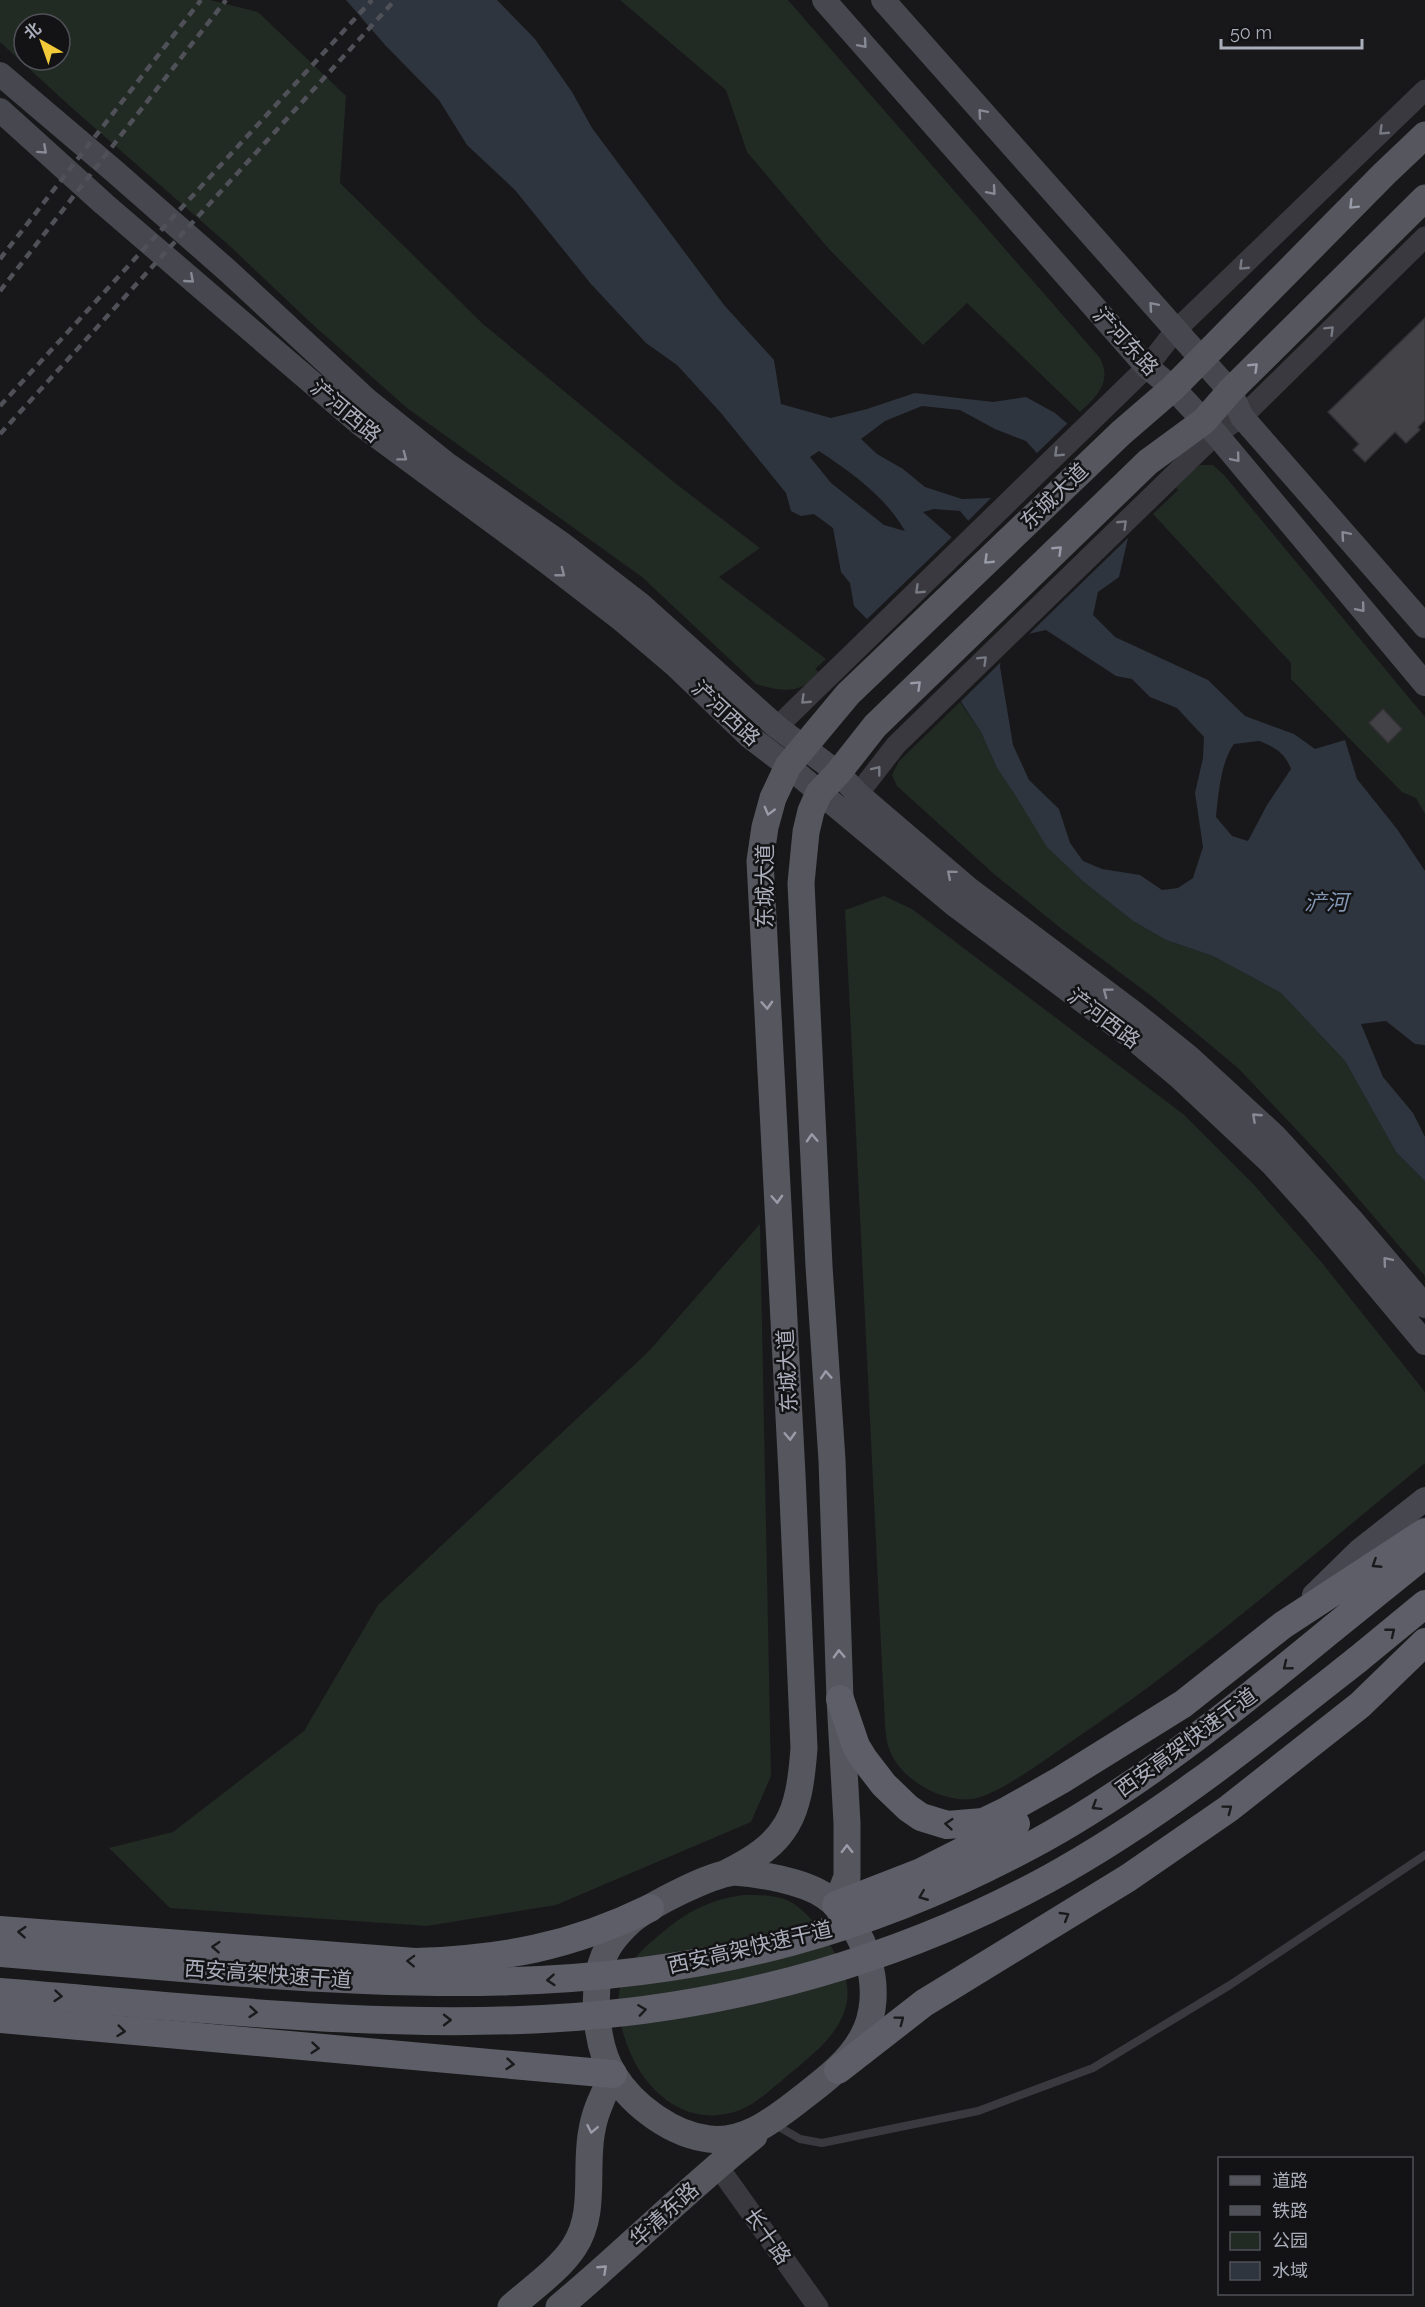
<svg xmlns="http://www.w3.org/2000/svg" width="1425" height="2307" viewBox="0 0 1425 2307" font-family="Raleway,'Noto Sans SC',sans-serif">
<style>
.green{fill:#222a24;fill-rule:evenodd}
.water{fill:#2e353e;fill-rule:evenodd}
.pier{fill:#18181a}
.building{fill:#424247;stroke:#333236;stroke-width:1.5}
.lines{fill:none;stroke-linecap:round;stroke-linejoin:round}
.service{stroke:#39393f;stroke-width:8}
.tertiary{stroke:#39393f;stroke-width:21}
.secondary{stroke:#47484f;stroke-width:24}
.primary{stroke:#55565e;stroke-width:27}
.trunk{stroke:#5d5e67;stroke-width:28}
.rail{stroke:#505158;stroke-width:4.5;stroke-dasharray:8 6;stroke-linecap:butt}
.trunk-bridge{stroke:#5d5e67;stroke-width:28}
.oneway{stroke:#878a95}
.oneway2{stroke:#777983}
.oneway3{stroke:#999ca8}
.oneway4{stroke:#1a1a1d}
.labels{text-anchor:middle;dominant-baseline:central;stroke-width:5;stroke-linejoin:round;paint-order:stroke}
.street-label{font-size:21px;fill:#aaadba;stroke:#131315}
.water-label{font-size:22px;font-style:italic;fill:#8297b4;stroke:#131315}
</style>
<rect width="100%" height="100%" fill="#18181a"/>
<path class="green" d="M0,0h210l48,12 88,84 -6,87 143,141 192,159 85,65 -41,29 107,82 -11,10 6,5c-23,20 -37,18 -65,10l-114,-107 -235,-169 -96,-85 -79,-75 -160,-140 -72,-66zM24,24h36v36h-36z
M620,0h168l312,358c12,24 -2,37 -20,54l-113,-109 -44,42 -95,-97 -81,-96 -21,-62z
M1200,465h13l11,10 201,242v97l-9,-16 -14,-6 -111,-113v-16l-138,-149 25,-24 -4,-6z
M960,702l21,30 16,36 88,115 48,38 33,19 47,16 68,37 64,68 51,91 29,29v95l-100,-116 -87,-92 -84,-70 -91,-68 -69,-56 -97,-88 -5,-11 7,-14z
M884,896l28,13 271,205 72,72 68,78 102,128v71c-115,94 -227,193 -350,276 -25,17 -69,51 -98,59 -31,8 -79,-19 -88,-50 -3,-6 -3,-15 -4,-22l-40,-816z
M760,1224l11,552 -20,46 -195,83 -129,21 -257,-18 -61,-60 64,-16 131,-101 74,-126 271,-254z
M744,1895c15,0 31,0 45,6 23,11 55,59 58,84 5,36 -24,61 -49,82 -17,13 -39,36 -58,43 -61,23 -108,-31 -119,-86 -3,-14 -4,-30 1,-44 8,-21 24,-34 41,-48 24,-21 49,-33 81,-37z"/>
<path class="water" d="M346,0h151l38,39 37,53 20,36 132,177 50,55 7,44 50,14 36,-9 48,-16 78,9 33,-5 29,16 21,18 52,107 -9,39 -21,15 -5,23 22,22 93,43 37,36 49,18 21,15 30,-9 12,39 40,50 28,42v174l-10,-1 -29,-23 -25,3 22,53 30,36 12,24v44l-29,-29 -51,-91 -64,-68 -68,-37 -47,-16 -33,-19 -48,-38 -38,-36 -33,-54 -17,-25 -16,-36 -43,-65 -35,-30 -36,-18 -13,-13 -4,-23 -9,-11 -8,-44 -19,-14 -13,2 -10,-5 -5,-18 -65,-80 -44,-48 -31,-22 -55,-59 -76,-94 -48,-45 -28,-45 -53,-54zM922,406l38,4 35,19 31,12 19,21 -19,17 -35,19 -29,1 -37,-12 -22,-18 -26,-15 -16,-15 24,-18zM819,451c33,22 66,45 86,80l-21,-6 -53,-42 -21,-26zM934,509l26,2 16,19 -20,11 -33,-29zM1046,630l70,46 16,3 18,18 27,11 27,29 -1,21 -8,35 8,54 -10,31 -15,10 -16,2 -22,-15 -38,-6 -19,-8 -13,-18 -11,-34 -30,-29 -16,-35 -13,-78 2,-27zM1259,741c16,6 26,12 32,28l-24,36 -19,36 -16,-5 -16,-19c2,-21 5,-56 18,-73z"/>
<path class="pier" d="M1070,421l47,62 14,34v18l-105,102 -21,5 -2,18 -45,44 -22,-35 -34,-29 -37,-19 89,-86 2,2 16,-8 -6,-6 33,-33 25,-13 17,-15 -6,-7z"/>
<path class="building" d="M1425,318v102l-7,7 2,3 -14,13 -11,-11 -30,30 -12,-12 6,-6 -31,-32z
M1383,709l19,20 -14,14 -19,-20z"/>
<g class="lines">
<path class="service" d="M774,2124l26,15 22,4 156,-32 115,-43 137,-83 195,-130"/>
<path class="tertiary" d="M777,727l370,-360 28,-36 250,-241
M858,794l38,-49 320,-311 26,-17 183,-180
M717,2165l101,142"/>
<path class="secondary" d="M824,0l323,367 26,21 43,46 209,250
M883,0l347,391 12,26 183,209
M0,74l113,96 115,101 138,128 81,65 114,79 79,61 137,123 61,46 20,21 111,95 164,123 55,44 87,80 76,83 74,87
M0,110l104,94 255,219 188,139 75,58 53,45 75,72 38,29 168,140 179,134 43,36 94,88 44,49 109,130
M1314,1595l45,-44 66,-52"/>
<path class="primary" d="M734,1872c26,2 69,9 91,24 41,28 63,97 37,142 -15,27 -40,44 -64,63 -26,20 -54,42 -89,38 -36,-4 -76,-33 -95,-64 -19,-29 -23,-88 -10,-119 5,-13 18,-27 28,-36 20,-16 77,-45 102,-48z
M726,1873c63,-31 73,-57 78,-125l-12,-274 -32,-613 5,-34 8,-29 15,-32 60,-72 273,-261 52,-45 211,-214 41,-39
M836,1905l11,-28v-54l-7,-124 -8,-239 -13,-194 -18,-383 5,-51 5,-21 8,-18 19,-20 37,-47 273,-264 56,-41 26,-30 195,-193
M511,2307c19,-17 49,-38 63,-60 23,-34 10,-79 18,-117 3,-20 13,-38 21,-56
M559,2307c66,-55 127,-117 195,-171"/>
<path class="trunk" d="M1332,1629l93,-75
M1357,1660l68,-56
M840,1699l16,47 8,13 20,26 24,23 13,9 26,8 36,-3 25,-12 53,-30 122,-76 100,-79 142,-93
M836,1905l85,-33 95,-48
M0,1930l415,32c88,-3 155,-15 235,-54
M0,2019l613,55
M838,2070l86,-67 204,-125 100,-69 132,-104 65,-63"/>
<path class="rail" d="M0,259l201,-259
M0,291l226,-291
M0,406l372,-406
M0,434l395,-434"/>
<path class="trunk-bridge" d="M0,1953c69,6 138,11 207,17 195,16 393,24 584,-28 82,-22 164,-56 239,-96 110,-59 207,-139 302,-217
M0,1992c190,15 385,39 575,25 165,-12 328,-59 473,-138 111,-61 210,-141 309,-219"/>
</g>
<defs><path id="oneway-chevron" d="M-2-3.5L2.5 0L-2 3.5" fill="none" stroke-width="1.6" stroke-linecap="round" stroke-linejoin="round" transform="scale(1.5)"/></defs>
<g class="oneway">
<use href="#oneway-chevron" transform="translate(863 44) rotate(49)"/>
<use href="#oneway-chevron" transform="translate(982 113) rotate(-131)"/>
<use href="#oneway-chevron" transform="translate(43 150) rotate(42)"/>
<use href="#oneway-chevron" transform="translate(992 191) rotate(49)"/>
<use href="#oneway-chevron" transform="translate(190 279) rotate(41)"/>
<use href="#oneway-chevron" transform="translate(1153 306) rotate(-131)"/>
<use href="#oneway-chevron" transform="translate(403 457) rotate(37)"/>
<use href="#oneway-chevron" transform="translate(1236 458) rotate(50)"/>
<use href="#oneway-chevron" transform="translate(1345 535) rotate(-131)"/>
<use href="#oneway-chevron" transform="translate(561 573) rotate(38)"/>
<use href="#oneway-chevron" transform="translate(1361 608) rotate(50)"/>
<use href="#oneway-chevron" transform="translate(951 874) rotate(-140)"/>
<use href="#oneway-chevron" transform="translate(1107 992) rotate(-143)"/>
<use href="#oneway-chevron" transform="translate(1256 1117) rotate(-137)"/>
<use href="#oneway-chevron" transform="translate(1387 1261) rotate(-130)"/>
</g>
<g class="oneway2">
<use href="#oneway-chevron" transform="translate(1383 131) rotate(136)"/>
<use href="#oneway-chevron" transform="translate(1243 266) rotate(136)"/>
<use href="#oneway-chevron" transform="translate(1330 330) rotate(-45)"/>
<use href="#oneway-chevron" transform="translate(1058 453) rotate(136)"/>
<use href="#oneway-chevron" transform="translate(1123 524) rotate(-44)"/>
<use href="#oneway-chevron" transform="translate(919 590) rotate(136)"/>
<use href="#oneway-chevron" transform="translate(983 660) rotate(-44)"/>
<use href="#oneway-chevron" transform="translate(805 700) rotate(136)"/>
<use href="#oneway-chevron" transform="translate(877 770) rotate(-52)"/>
</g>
<g class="oneway3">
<use href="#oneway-chevron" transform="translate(1353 205) rotate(135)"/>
<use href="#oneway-chevron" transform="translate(1254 367) rotate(-44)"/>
<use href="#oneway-chevron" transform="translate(1058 550) rotate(-44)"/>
<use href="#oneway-chevron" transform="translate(988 560) rotate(136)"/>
<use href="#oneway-chevron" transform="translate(917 685) rotate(-44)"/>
<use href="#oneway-chevron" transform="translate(769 811) rotate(105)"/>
<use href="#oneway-chevron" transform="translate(767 1005) rotate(87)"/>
<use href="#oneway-chevron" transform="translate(812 1138) rotate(-93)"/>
<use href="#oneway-chevron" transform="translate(777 1199) rotate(87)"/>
<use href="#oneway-chevron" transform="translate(826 1375) rotate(-94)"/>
<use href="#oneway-chevron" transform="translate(790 1436) rotate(87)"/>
<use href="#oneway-chevron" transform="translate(839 1654) rotate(-92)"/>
<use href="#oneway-chevron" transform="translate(847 1849) rotate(-91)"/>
<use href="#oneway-chevron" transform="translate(592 2129) rotate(101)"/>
<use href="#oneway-chevron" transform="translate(603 2269) rotate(-43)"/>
</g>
<g class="oneway4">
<use href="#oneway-chevron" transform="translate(1376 1564) rotate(147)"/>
<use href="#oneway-chevron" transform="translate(1391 1632) rotate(-39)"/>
<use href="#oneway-chevron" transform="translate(1287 1666) rotate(141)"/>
<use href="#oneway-chevron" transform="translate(1096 1806) rotate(148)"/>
<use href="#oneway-chevron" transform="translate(1228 1809) rotate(-37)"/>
<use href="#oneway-chevron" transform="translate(949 1824) rotate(-175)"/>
<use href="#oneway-chevron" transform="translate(923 1896) rotate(158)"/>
<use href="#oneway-chevron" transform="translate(1065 1916) rotate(-31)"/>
<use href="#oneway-chevron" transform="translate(22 1932) rotate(-176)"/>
<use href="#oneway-chevron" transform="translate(216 1947) rotate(-176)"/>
<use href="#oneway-chevron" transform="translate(411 1961) rotate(-178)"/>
<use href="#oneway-chevron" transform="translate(551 1980) rotate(176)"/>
<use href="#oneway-chevron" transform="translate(58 1996) rotate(5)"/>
<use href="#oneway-chevron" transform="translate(642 2010) rotate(-8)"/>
<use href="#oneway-chevron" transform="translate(253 2012) rotate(5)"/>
<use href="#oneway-chevron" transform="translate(447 2020)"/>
<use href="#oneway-chevron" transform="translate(900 2020) rotate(-37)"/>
<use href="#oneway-chevron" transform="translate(121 2031) rotate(6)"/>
<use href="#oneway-chevron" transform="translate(315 2048) rotate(5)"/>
<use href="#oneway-chevron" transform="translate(510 2064) rotate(5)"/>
</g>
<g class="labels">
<g class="street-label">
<text transform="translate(1126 341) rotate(47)">浐河东路</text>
<text transform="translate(346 411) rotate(40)">浐河西路</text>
<text transform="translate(1054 496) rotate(-44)">东城大道</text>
<text transform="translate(726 713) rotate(43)">浐河西路</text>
<text transform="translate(764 886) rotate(-90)">东城大道</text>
<text transform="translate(1104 1018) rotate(37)">浐河西路</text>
<text transform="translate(787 1371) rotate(-93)">东城大道</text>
<text transform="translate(1186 1742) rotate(-36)">西安高架快速干道</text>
<text transform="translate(750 1947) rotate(-13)">西安高架快速干道</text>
<text transform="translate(268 1974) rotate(4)">西安高架快速干道</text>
<text transform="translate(664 2214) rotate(-42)">华清东路</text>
<text transform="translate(768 2236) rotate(55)">长十路</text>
</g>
<g class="water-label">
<text x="1326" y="902">浐河</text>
</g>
</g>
<rect x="1218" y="2157" width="195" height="138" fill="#131315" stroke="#4f5157" stroke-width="1.5"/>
<rect x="1230" y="2176" width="30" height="9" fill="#55565e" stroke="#4f5157" stroke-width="1.5"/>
<text x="1272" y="2187" font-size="18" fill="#aaadba">道路</text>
<rect x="1230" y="2206" width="30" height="9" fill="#505158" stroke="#4f5157" stroke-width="1.5"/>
<text x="1272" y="2217" font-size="18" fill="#aaadba">铁路</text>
<rect x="1230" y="2232" width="30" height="18" fill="#222a24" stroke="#4f5157" stroke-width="1.5"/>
<text x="1272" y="2247" font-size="18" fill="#aaadba">公园</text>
<rect x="1230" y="2262" width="30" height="18" fill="#2e353e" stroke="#4f5157" stroke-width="1.5"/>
<text x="1272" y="2277" font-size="18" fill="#aaadba">水域</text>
<g transform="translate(42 42) rotate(320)"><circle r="28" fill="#131315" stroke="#4f5157" stroke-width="1.5"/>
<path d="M0-4.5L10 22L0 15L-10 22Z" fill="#f2ca39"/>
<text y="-9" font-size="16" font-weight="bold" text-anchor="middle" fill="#aaadba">北</text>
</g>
<path d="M1221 39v9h141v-9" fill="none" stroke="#aaadba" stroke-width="3"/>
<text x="1230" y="39" font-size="18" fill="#aaadba" stroke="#131315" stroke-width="4.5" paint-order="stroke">50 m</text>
</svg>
